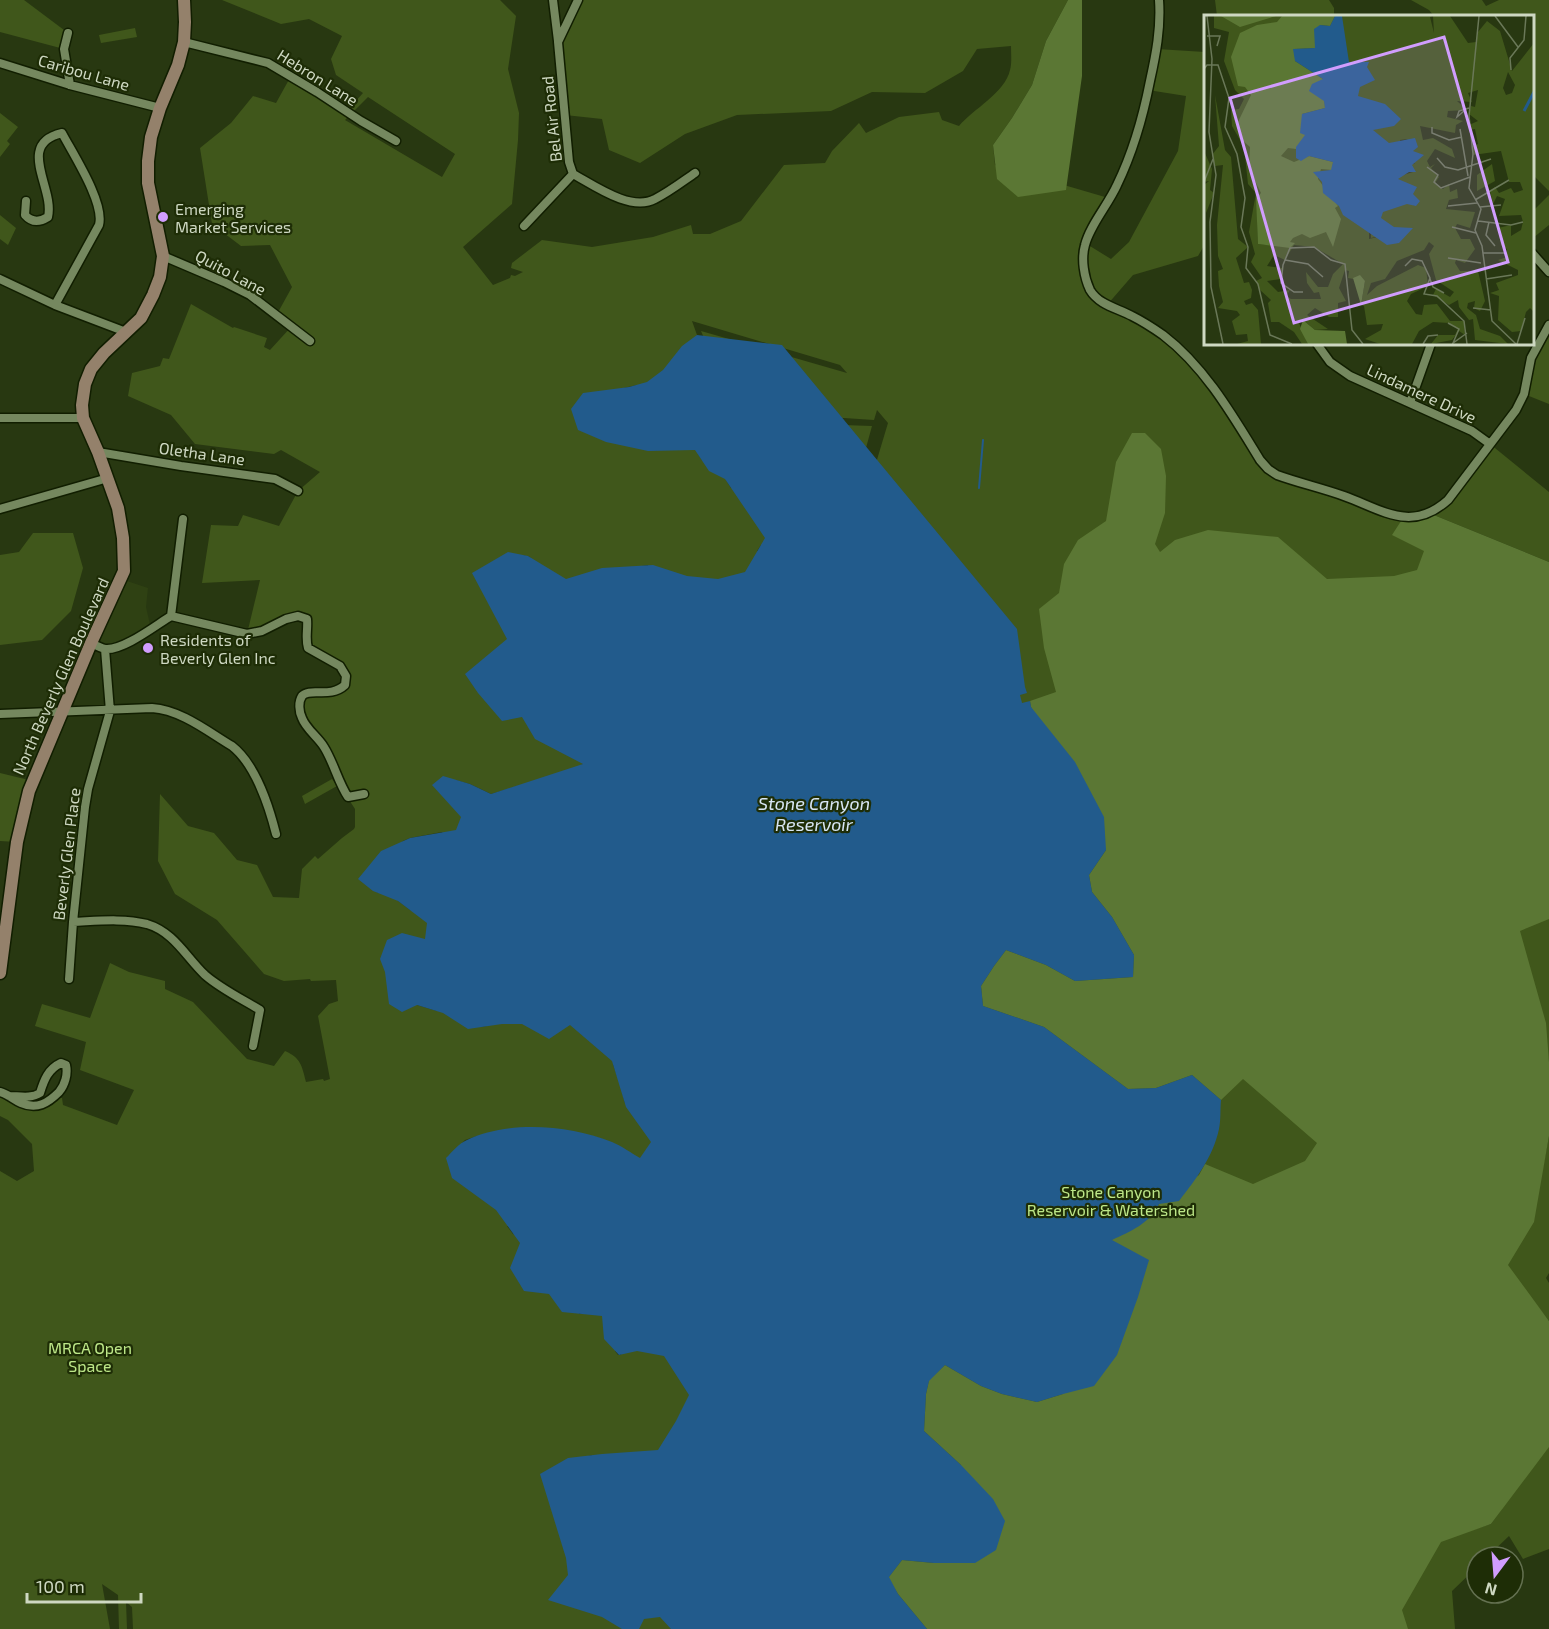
<svg xmlns="http://www.w3.org/2000/svg" width="1549" height="1629" viewBox="0 0 1549 1629" font-family="'Exo 2',sans-serif">
<style>
.built{fill:#2f4113}
.green{fill:#40571b;fill-rule:evenodd}
.forest{fill:#5b7734}
.water{fill:#225b8c}
.lines{fill:none;stroke-linecap:round;stroke-linejoin:round}
.stream{stroke:#225b8c;stroke-width:2}
.minor-casing{stroke:#111e00;stroke-width:11}
.secondary-casing{stroke:#111e00;stroke-width:15}
.minor{stroke:#75885f;stroke-width:8}
.secondary{stroke:#94816b;stroke-width:12}
.poi-dot{fill:#d19dfe;stroke:#1e2d06;stroke-width:2}
.labels{text-anchor:middle;dominant-baseline:central;stroke-width:4.5;stroke-linejoin:round;paint-order:stroke}
.street-label{font-size:16px;fill:#ced8c2;stroke:#1e2d06}
.poi-label{font-size:16px;fill:#ced8c2;stroke:#1e2d06;text-anchor:start}
.park-label{font-size:16px;fill:#bde788;stroke:#1e2d06}
.water-label{font-size:18px;font-style:italic;fill:#d8e6f5;stroke:#1e2d06}
.inset-river{fill:none;stroke:#225b8c;stroke-width:3}
.inset-road{fill:none;stroke:#6a7858;stroke-width:1.5}
.view{fill:#d19dfe;fill-opacity:0.15;stroke:#d19dfe;stroke-width:3}
.inset-edge{fill:none;stroke:#ced8c2;stroke-width:3}
</style>
<rect width="100%" height="100%" fill="#283811"/>
<path class="built" d="M121,579l27,9 -2,19 5,22 -35,19 -25,-5z"/>
<path class="green" d="M0,0h24l44,33 -4,16 -64,-17z
M222,0h278l16,16 -8,53 11,44 -1,27 -6,64 -49,43 30,38 17,-7 1,-3 4,1 8,-4 -12,-4 1,-5 30,-23 50,7 61,-10 38,-12 2,9h17l31,-13 43,-56 41,-2 7,-12 27,-28 7,10 33,-16 40,-5 3,8 17,6c14,-17 46,-33 51,-56 2,-7 1,-16 1,-24l-34,3 -14,22 -38,22 -53,-1 -41,19 -94,4 -52,19 -45,29 -31,-13 -7,-31 -37,-4 -7,-73 20,-42h490l-22,41 -14,44 -20,33 -19,27 2,20 110,32 -3,5 5,2 -22,39 26,16 18,-17 49,-91 8,-55 -38,-6 9,-41 48,3v192l-7,12 -65,19 -26,30c20,8 40,17 57,31 41,33 69,80 96,124l8,9 9,6 67,21 45,18 14,4 -3,5h20l14,-5 -5,23 120,35v486l-1,-5 -6,115 7,-36v137l-3,5 3,5v38l-14,-18 -5,72 19,56v118l-26,10 -14,-23 -22,21h-10v10l-25,24 3,38h-1322l-1,-22 -6,-5 1,27h-8l-1,-34 -16,-11 8,45h-110v-458l17,10 17,-10 -2,-27 -24,-24 -8,-4v-24c22,5 24,23 51,8l3,1v-3h8l1,7 54,20 17,-35 -54,-20 6,-28 -51,-16 7,-22 48,14 20,-55 19,9 36,9v8l28,13 54,57 27,7 11,-15c16,7 17,15 21,31l17,-3 1,2 6,-2 -12,-63 11,-12 9,-3 -2,-21 -25,1 -1,-2 -26,2 -20,-7 -47,-54 -42,-26 -17,-33 2,-67 28,32 26,7 23,27 20,5 16,32 26,1 3,-29 13,-13 3,3 24,-21 12,-9 1,-2v-18l-15,-23 -14,-37 -25,-31 -2,-14 2,-7 4,-3 8,-2 16,1 10,-3 6,-5 1,-9 -6,-10 -32,-18c-3,-10 0,-18 -1,-28 -20,-9 -28,5 -45,11 -5,2 -10,2 -15,3l13,-54 -58,3 9,-58 27,1 5,-11 36,11 19,-35 22,-19 -39,-22 -7,4 -79,-10 -24,-29 -43,-19 4,-23 28,-7 3,-8 6,1 22,-55 42,24 1,-1 33,11 -3,9 6,3 21,-23 -15,-11 16,-29 -22,-42 -29,1 -29,-22 -12,-76 31,-25 22,-27 23,7 15,-27 55,36 17,-19 -27,-18 -5,-16 11,-23 -33,-17 -28,5zM368,97l87,57 -13,23 -97,-57zM692,321l148,44 7,8 -146,-42 36,83 26,7 81,-3 30,2 3,-10 11,13 -42,140 -4,5 -32,19c5,8 10,16 13,25 4,14 -2,46 -10,59 -5,9 -15,16 -21,25 -9,13 -12,33 -17,49l19,5 -173,605h-3l-3,-4 23,-81 -54,-16 2,60h-7l-3,-62 -63,-18 -6,-8 69,18 -1,-20 19,-82 -132,1 3,-3 12,-4h116l9,3 -20,86 1,22 57,16 35,-123 -50,-37 -3,-11 55,41 31,-108 -80,5 -11,46 -4,-12 8,-35 -28,-25 -107,5 1,17 -7,1 -1,-18 -42,2 -20,-6 62,-3 -3,-61 -44,-23 -22,-8 -13,-10h5l33,12 43,22 30,-58 -60,-25 -11,-15 -29,9 -30,48 -6,-4 31,-48 7,-3 32,-6 10,13 60,24 11,-20 5,-52c-26,2 -33,8 -58,-4 -7,-4 -12,-7 -15,-13l15,4 21,10 68,-20 25,2 -3,-11 3,-1 -3,-2 -16,-62 -22,-74 -35,5 -1,-7 34,-5 -19,-64 8,2 18,61 100,-18 -6,-34 6,-1 6,35 156,27c3,-18 -25,-39 -8,-53 6,-4 15,-7 22,-11l-67,-12 4,-6 72,12 19,-61 -121,-8 -5,-8 129,8 17,-62 -29,-1 -81,2 -26,-7 -34,40 -4,-6 31,-36 -105,-30 13,-3 92,26 -33,-74 1,-2zM592,1455v1l-27,95 -4,-11 24,-83zM1502,1509l-11,15 -34,11 2,-7z
M1215,0h114l5,8v8h-117z
M1411,0h71l4,6 13,-6h50v191l-16,-16 -1,-159h-98l-5,-6z
M135,28l2,9 -36,6 -2,-8z
M0,113l18,14 -11,14 3,3 -10,13z
M1549,195v30l-16,13v-27z
M0,215l16,13 -8,17 -8,-6z
M1549,325v79l-25,-10 7,-36z
M1490,444l59,48v70l-120,-49 11,-6z
M33,533h40l10,35 -12,43 -29,29 -42,5v-90l19,-3z
M0,773l33,8 -16,61 -17,-1z
M332,779l5,7 -32,18 -3,-8z"/>
<path class="forest" d="M1068,0h14v76l-16,114 -48,7 -21,-18 -4,-34 19,-27 20,-33 14,-44z
M1132,433h13l16,16 5,27 -1,37 -10,31 5,8 15,-12 33,-10 70,7 49,42 67,-3 23,-6 7,-19 -32,-16 11,-17 26,-5 120,49v357l-29,12 26,92 3,39v74l-15,86 -26,43 41,56v126l-58,77 -50,18 -39,68 6,19h-481l-29,-35 -10,-16 14,-18 32,3h41l-14,-98 -37,-34 2,-37 3,-14 16,-15 36,21 21,8 35,8 26,-8 48,-154 43,-25 5,-11 40,-29 6,-11 48,20 52,-23 12,-18 -74,-64 -22,21 -29,-25 -36,13 -28,1 -84,-62 -61,-21 -2,-20 13,-20 12,-16 40,15 29,16 58,-4 1,-22 -22,-38 -20,-25 -3,-17 17,-25 -75,-143 -1,-6 26,-9 -12,-44 -5,-39 20,-16 5,-29 14,-24 28,-19 10,-59z"/>
<path class="water" d="M697,335l85,10 235,284 8,58 2,6 -7,2 2,8 8,-2 1,6 44,55 29,55 2,33 -17,25 3,17 20,25 22,38 -1,22 -58,4 -29,-16 -40,-15 -12,16 -13,20 2,20 61,21 84,62 28,-1 36,-13 29,25c-1,10 0,20 -2,29 -6,28 -23,50 -40,72l-20,3c-10,20 -28,27 -47,36l37,20 -11,37 -21,58 -23,31 -31,8 -26,8 -35,-8 -21,-8 -36,-21 -16,16 -3,13 -2,37 37,34 32,34 12,22 -9,29 -21,13h-41l-32,-3 -13,17 9,17 29,35h-256l-11,-12 -16,2 -5,10h-17l-20,-12 -54,-17 20,-25 -2,-17 -26,-84 28,-16 34,-4 56,-4 18,-29 13,-26 -25,-39 -27,-5 -18,4 -15,-16 -2,-23 -40,-4 -13,-18 -25,-3 -14,-23 10,-25 -24,-33 -44,-32 -6,-20c6,-6 13,-15 21,-18 41,-20 103,-15 145,2 10,4 19,11 28,16l11,-16 -25,-35 -14,-46 -42,-36 -21,14 -27,-15h-20l-34,5 -25,-16 -26,-8 -15,7 -13,-8 -4,-32 -5,-13 7,-19 15,-7 23,6 2,-16 -29,-22 -25,-10 -15,-12 23,-28 29,-13 46,-8 5,-13 -29,-32 11,-9 27,8 21,10 92,-30 -48,-25 -13,-22 -20,4 -24,-28 -13,-19 42,-35 -35,-66 36,-21 20,4 38,23 36,-11 51,-3 34,11 31,3 27,-7 20,-34 -40,-59 -16,-8 -14,-21 -47,1 -42,-9 -28,-12 -7,-21 12,-16 46,-6 18,-5 16,-12 19,-24z"/>
<g class="lines">
<path class="stream" d="M979,488l4,-48"/>
<defs>
<path id="minor" d="M553,0l5,41
M578,0l-20,42 11,120 4,12c22,12 58,38 82,25 14,-7 27,-17 40,-26
M1159,0c2,28 -3,54 -9,81 -7,36 -17,71 -33,104 -9,20 -27,40 -32,60 -4,14 -1,32 5,45 9,15 27,18 42,26 10,5 21,12 31,19 42,32 70,81 97,125l8,9 9,6c22,8 45,13 67,21 39,14 67,37 104,4l68,-90 8,-16 7,-36 18,-33
M68,33l-4,16 6,36
M184,42l84,21 49,29 44,29 35,20
M0,63l70,22 90,23
M26,201l-1,14c7,8 15,7 23,2 7,-29 -33,-73 14,-84 11,21 43,70 37,92l-44,80
M524,226l49,-52
M1532,253l17,19
M163,256l61,26 26,13 60,46
M0,279l55,26 71,27
M1317,344l13,18 20,14 122,55 18,13
M1410,403l21,-59
M0,418h83
M98,452l83,14 94,13 23,12
M0,509l108,-31
M171,616l12,-97
M91,643c4,2 10,5 14,6 18,2 51,-24 66,-33l76,18 15,-3 24,-12 12,-3 9,3c1,11 -2,19 1,29l32,18 6,10 -1,9c-15,14 -35,2 -43,11 -4,6 -3,16 0,22 4,11 16,19 22,29 10,16 14,35 24,50l16,-3
M0,714l152,-6c29,2 55,23 80,38 23,18 37,60 44,88
M73,922c24,-1 50,-4 74,2 27,8 39,33 58,51 16,14 37,24 55,35l-7,36
M69,979l4,-57 12,-115 3,-18 22,-78 -5,-62
M0,1092c8,2 14,8 21,11 16,7 27,0 38,-11 6,-7 9,-18 7,-27l-5,-2c-13,6 -17,17 -21,30 -9,6 -21,3 -31,3"/>
<path id="secondary" d="M0,973l17,-131 12,-51 62,-148 33,-72 -1,-33 -5,-30 -20,-56 -15,-34 -1,-13 3,-21 6,-15 13,-16 37,-35 12,-23 7,-18 3,-21 -15,-73v-22l3,-24 9,-29 18,-43 6,-23 1,-20 -1,-22"/>
</defs>
<use href="#minor" class="minor-casing"/>
<use href="#secondary" class="secondary-casing"/>
<use href="#minor" class="minor"/>
<use href="#secondary" class="secondary"/>
</g>
<g class="poi-dot">
<circle cx="163" cy="217" r="6"/>
<circle cx="148" cy="648" r="6"/>
</g>
<g class="labels">
<g class="street-label">
<text transform="translate(84 72) rotate(16)">Caribou Lane</text>
<text transform="translate(318 77) rotate(32)">Hebron Lane</text>
<text transform="translate(551 119) rotate(-96)">Bel Air Road</text>
<text transform="translate(231 272) rotate(28)">Quito Lane</text>
<text transform="translate(1422 393) rotate(25)">Lindamere Drive</text>
<text transform="translate(202 453) rotate(8)">Oletha Lane</text>
<text transform="translate(60 676) rotate(-66)">North Beverly Glen Boulevard</text>
<text transform="translate(66 854) rotate(-83)">Beverly Glen Place</text>
</g>
<g class="poi-label">
<text x="175" y="208">Emerging<tspan x="175" dy="18">Market Services</tspan></text>
<text x="160" y="639">Residents of<tspan x="160" dy="18">Beverly Glen Inc</tspan></text>
</g>
<g class="park-label">
<text x="1111" y="1191">Stone Canyon<tspan x="1111" dy="18">Reservoir &amp; Watershed</tspan></text>
<text x="90" y="1347">MRCA Open<tspan x="90" dy="18">Space</tspan></text>
</g>
<g class="water-label">
<text x="814" y="803">Stone Canyon<tspan x="814" dy="21">Reservoir</tspan></text>
</g>
</g>
<g transform="translate(1204 15)">
<rect width="330" height="330" fill="#283811"/>
<path d="M10,1h218l-2,1 4,16 -1,-17h17l18,27 8,-1 2,-10 9,-11 13,10 12,40 22,-28v269l-4,-4 -4,4 -5,19 -9,1 -14,-12 1,-24 -9,-3 9,-3 -3,-7 22,-8v-5l-20,-10 9,-3v-8l-6,-4 -3,-17 13,-3v11l10,-6 2,-8 -2,-7 -22,1 6,-17 -8,-3 -4,8 -3,-13 5,-4 4,6 12,-5 3,5 9,-3 -3,-8h-11l-8,-31 -28,4v-9l5,-2 -3,-15 -5,1 -1,-5 9,-4 -9,-7 2,-8 4,1 3,-17 -10,3 4,9 -15,-1 10,9 -19,1 -1,6 16,4 -7,4 -1,8 -35,-7 3,14 10,-2 19,11 3,9 -20,-9 -8,12 3,6 5,-3 -4,4 8,9 -4,6 8,6 6,-5 1,8 7,-3 1,9 -9,2 -3,9 29,3 -5,16 -13,-4 -2,4 6,11h9l5,10 -10,14 -9,-3 -1,3 5,8h18l7,30 -5,10 -6,-3 1,-7 -7,2 -1,5 9,7 4,14 20,7 8,8 -33,-4 -2,-21 -4,1 -10,-13 -1,-7 -9,5 -16,-10 3,-6 14,8 4,-5 -18,-12 -7,-26 5,-8 -5,-4 -5,8 -27,11 -12,18 -14,4 -4,12 10,-9 41,-21 8,3 2,18 -17,8 -4,7 9,13 6,1 2,-10 13,-1 13,17h14l1,14 -6,-4 -7,9 -21,4 7,-9h17l3,-6 -9,-6 -16,-1 -14,9 -7,13h-32l-15,-5 16,-9 2,-6 -16,1 -3,-19 -3,-1 4,-24 -17,-3 1,-7 -4,-1 -6,18 7,13 -8,2v14h-9l-14,-9 -8,7 21,14 -13,1 -12,-10 -4,3 9,21h-6l-8,-12 -15,-10h-8l-3,-19 3,-3 -12,-11 -3,-8 6,-3 -11,-16 4,-8 -6,-22 7,-39 -8,-9 -4,-37 -12,-21 -1,-16 8,-1 5,-10 -9,-9 -11,-29 5,-29 -15,-4zM304,57l7,13 -3,8 -6,2 -3,-7zM165,84l1,13h8l-2,-9 3,9h10l-10,1 2,14 17,-4 -18,5 -2,-15h-8v18l9,4 -9,-3v16l11,-4v-5l6,8 -5,-2v13l22,-7 -4,-11 8,-1 -6,3 3,9 11,2 -11,-1 -2,9 10,1 2,2 -12,-2 -1,3 2,8 5,-2 4,1 -33,10 -6,7v7l28,-9 7,10 4,-2 -4,3 5,8 -6,-8 -14,7 -5,-10 -16,2 -2,5 4,11 -3,4 10,-1 -11,2v9l17,-3 -17,4v10l19,-5 3,-7 -2,7h14l-14,1 7,10 -8,-10 -21,5v-21l4,-5 -4,-9zM53,182l11,47h21v3l-31,-3zM90,230l20,2 29,17 -10,10 -5,13h-10l-12,-15 1,11 7,10 5,-1 2,7h-30l-5,-3 4,-6 -12,2 -11,-11 14,-2 1,-11 -15,-2 7,-11 11,5zM11,80l10,55 6,7 7,82 10,8 -12,11 8,25 5,-1 3,8 -1,8 -7,3 2,4 6,-2 6,7 3,34h-24l11,-3 -1,-7 -11,1 -4,-14 8,-6 -3,-4 -19,-3 5,-6 -4,-16 -1,-15 5,-2 -5,-13 -1,-31 6,-60 -8,1 -3,-11 7,-9zM0,136l8,18 -2,21 4,3 -8,20 -2,-28 5,-4 -5,1zM288,149l3,17 -18,10v-16z" fill="#40571b" fill-rule="evenodd"/>
<path d="M17,1h55l-36,11zM78,1h53l-5,10 -10,-1 -5,23 -20,1v12l28,18 2,29 -23,6 4,21 -10,14 -8,-1 -7,8 13,6 15,-6 24,6 -1,8 -11,-1 -3,10 20,27 -3,2 6,11 -8,28 -7,-15 -16,6 -8,-4 -9,4 -3,4 5,1 -5,5 -32,-4 -2,-46 5,-5 -12,-24 1,-22 -8,-7 -5,-16 14,-29 -6,-8 -7,-1 -7,-29 9,-24 17,-8 20,-3zM156,260l5,6 -4,24 -8,-27zM99,305l12,10 30,1 2,13h-39l-8,-15z" fill="#5b7734"/>
<path d="M131,1h7l7,46h20l-2,5 8,13 -15,7 -2,9 27,8 16,15 -7,7 -21,4 16,13 26,-5 3,9 -5,4 11,4 -12,10 4,7h-7l-11,7 19,8 -4,7 7,7 -4,5 -9,-2 -24,8 -2,6 13,9 19,1 -14,15 -12,2 -44,-30 -4,-9 -16,-13 -1,-11 -9,-10 18,-2 2,-8 -24,-6 -8,5 -5,-3v-11l9,-12 -5,-2 2,-19 23,-6 -1,-7 -15,-10 3,-7 11,-5 -28,-18 -2,-12 22,-1 -1,-19 6,-4 10,1z" fill="#225b8c"/>
<path class="inset-river" d="M320,96l10,-19"/>
<path class="inset-road" d="M3,1l5,43 -3,73 7,43 -6,47 1,65 12,57M275,1l-10,100 4,38 -4,34 12,21 -6,21 7,16 10,75 24,23M291,1l23,31M3,21h13l-3,10M0,54l3,-4h11l11,33 -4,29 12,27 8,44 -4,29 7,20 -2,21 12,16 12,51 22,9M307,55l-1,-12 14,-18 2,-24M260,96l-7,6 2,-6 10,-3M228,112v6l17,7 13,-3M256,114l8,47M233,143l8,9 13,3 33,-11M223,152l11,8 -4,7 7,6 29,-11M0,167l9,-23M271,185l34,-20M244,191l29,-3M276,192l21,-2M274,206l33,4 12,-3M285,207l-3,13 9,11M248,212l24,6M279,238h23M244,243l33,5M81,245l23,4 15,13M201,251l7,-7 10,2 8,17 -6,16 13,2 27,25 3,23M226,264l3,8 11,6M282,264l26,-4M99,277h-9l-13,-9 2,-18 7,-17 24,-1 17,13 14,4 7,66 11,14M269,293l18,2M244,308l11,6 -6,14 14,-10M219,329l5,-8 10,-1M313,329l8,-26"/>
<path class="view" d="M240,22l64,225 -214,61 -64,-225z"/>
<rect width="330" height="330" class="inset-edge"/>
</g>
<g transform="translate(1495 1575) rotate(196)"><circle r="28" fill="#1e2d06" stroke="#647151" stroke-width="1.5"/>
<path d="M0-4.5L10 22L0 15L-10 22Z" fill="#d19dfe"/>
<text y="-9" font-size="16" font-weight="bold" text-anchor="middle" fill="#ced8c2">N</text>
</g>
<path d="M27 1593v9h114v-9" fill="none" stroke="#ced8c2" stroke-width="3"/>
<text x="36" y="1593" font-size="18" fill="#ced8c2" stroke="#1e2d06" stroke-width="4.5" paint-order="stroke">100 m</text>
</svg>
